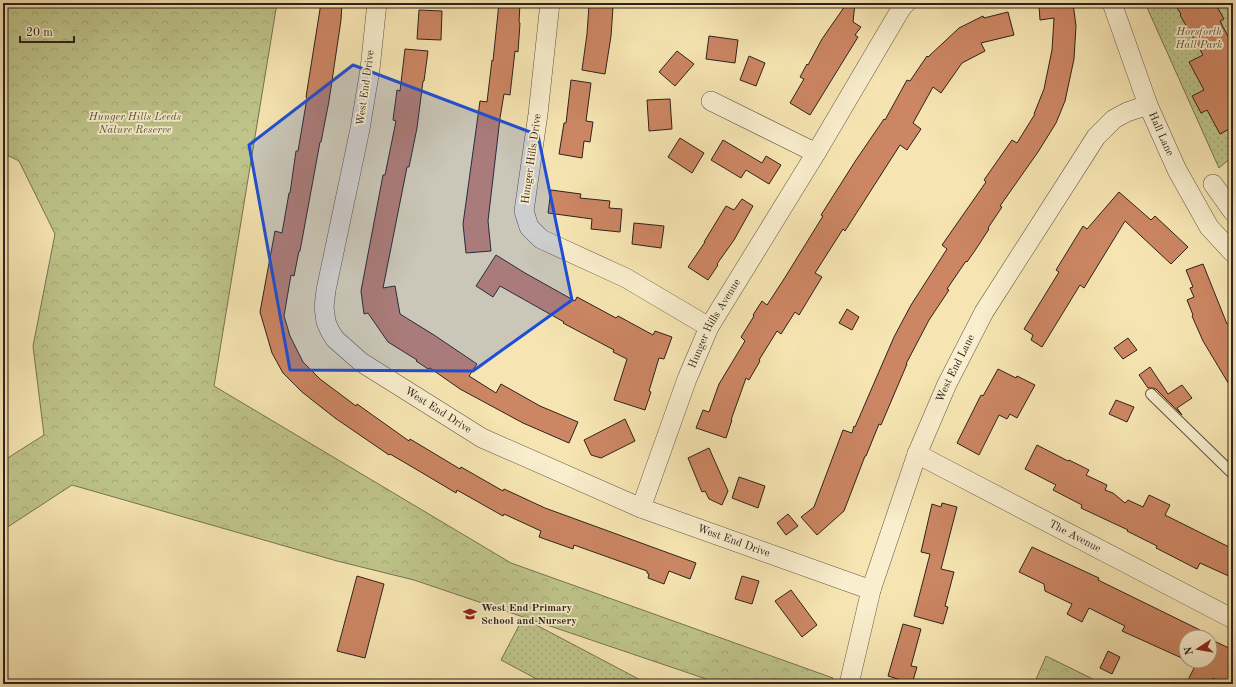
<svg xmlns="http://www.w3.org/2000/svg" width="1236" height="687" viewBox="0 0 1236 687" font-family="'Old Standard TT',serif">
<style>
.forest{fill:url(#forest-crowns);stroke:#767353}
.park{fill:url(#park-dots);stroke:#767353}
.building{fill:#cc8663;stroke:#2e221c}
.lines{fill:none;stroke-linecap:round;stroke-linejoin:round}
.service-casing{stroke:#605342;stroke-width:12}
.minor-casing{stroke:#605342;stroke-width:20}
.service{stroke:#f9eecd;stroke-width:10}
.minor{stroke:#f9eecd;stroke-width:19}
.marked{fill:#1d4ed8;fill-opacity:0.2;stroke:#1d4ed8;stroke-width:3;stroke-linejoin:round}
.labels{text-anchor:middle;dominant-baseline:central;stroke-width:3.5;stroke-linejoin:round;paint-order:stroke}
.park-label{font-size:11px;font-style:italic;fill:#59533d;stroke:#f9eecd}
.street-label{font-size:11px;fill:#2e221c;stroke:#f9eecd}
.poi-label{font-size:11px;font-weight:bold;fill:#2e221c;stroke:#f9eecd;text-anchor:start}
</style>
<defs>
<pattern id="forest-crowns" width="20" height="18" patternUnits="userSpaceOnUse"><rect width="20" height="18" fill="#bec48a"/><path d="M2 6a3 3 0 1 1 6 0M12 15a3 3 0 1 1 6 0" fill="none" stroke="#a4a876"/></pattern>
<pattern id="park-dots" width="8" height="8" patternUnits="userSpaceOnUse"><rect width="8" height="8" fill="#bec48a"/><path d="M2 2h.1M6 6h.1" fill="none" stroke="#a4a876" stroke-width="1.8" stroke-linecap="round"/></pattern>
</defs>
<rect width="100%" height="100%" fill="#f6e5b2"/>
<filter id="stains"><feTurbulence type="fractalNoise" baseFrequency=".005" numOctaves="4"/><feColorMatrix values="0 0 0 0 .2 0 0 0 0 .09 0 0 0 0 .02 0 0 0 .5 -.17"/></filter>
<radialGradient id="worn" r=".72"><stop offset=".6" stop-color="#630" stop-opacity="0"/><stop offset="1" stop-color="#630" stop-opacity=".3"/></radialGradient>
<path class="forest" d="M3,3h274l-63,383 297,177 322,115 -2,6h-110l-307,-104 -77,-19 -265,-76 -69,45v-69l41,-26 -11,-89 22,-112 -36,-73 -16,-8z
M1046,656l57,28h-69z"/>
<path class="park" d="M1145,3h88v153l-14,12z
M523,618l125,66h-102l-45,-24z"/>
<path class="building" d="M321,3h21l-1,17 -12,81 -8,41h-1l-20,109h-1l-5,25 -3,-1 -7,41 6,20 13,26 17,17 36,27 1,-2 52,37 1,-2 50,30 1,-2 42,24 1,-2 41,19 151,55 -6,16 -21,-8 -5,13 -16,-6 1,-4 -2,-1v-2l-73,-26 -1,4 -34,-12 2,-6 -37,-17 -1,2 -46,-26 -1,3 -42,-25 -24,-14 -1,1 -54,-37 -33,-26 -19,-19 -11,-20 -12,-41 15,-81 7,2 7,-40h1l6,-42h2l9,-53 -1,-1z
M499,3h21l-1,19 1,1 -2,29 -3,-1 -5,44 -6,-1 -4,24 -12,103 3,30 -25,2 -3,-29 17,-123 7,1 5,-42 1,1z
M847,3h8l-2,19 8,5 -6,8 3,2 -48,78 -20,-12 14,-24 -4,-2 7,-13 1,1 14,-26z
M1049,3h24l3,23 -2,33 -9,42 -9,22 -18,29 -38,54 2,1 -14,21 1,1 -13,20 -9,13 -1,-1 -19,28 2,1 -20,30 -23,44h1l-26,61 -2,-1 -13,32h-1l-21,55 -27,24 -16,-18 13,-10 29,-77 9,3 2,-7 1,1 39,-90 17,-32 36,-56 -5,-4 44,-63 -2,-2 28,-40 5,3 18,-29h-1l10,-25 8,-39 2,-32 -14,2 -1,-14 10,-1z
M1174,3h41l9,16 -4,2 13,25v81l-13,7 -13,-24 -6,3 -9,-17 12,-6 -15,-28 14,-7 -23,-40 1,-1z
M589,5l24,2 -2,29 -6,38 -23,-4 5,-36z
M419,10l23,1 -1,29 -24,-1z
M1008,12l6,23 -33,8 4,8 -23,12 -21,30 -8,-6 -20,36 8,6 -14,21 -7,-5 -55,86 -2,-2 -28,44 7,4 -23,38 -4,-3 -14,22 -4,-3 -18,29 1,1 -11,19 -3,-2 -15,42h1l-6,18 -30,-10 7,-18 6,2 10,-28 26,-43 -4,-4 13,-21 -1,-1 9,-14 5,4 17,-26 39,-63 -2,-1 35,-55 28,-41 1,1 22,-40 3,1 17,-25 1,1 31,-29 24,-12 1,2z
M709,36l29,4 -3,23 -29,-4z
M405,49l23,2 -4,30h-1l-6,47 -8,39h-2l-24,121 12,-2 5,28 34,21 43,29 -8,12 27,17 5,-9 39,22 38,16 -9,21 -46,-20 -63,-34 -30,-21 -2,1 -12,-8 1,-1 -29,-18 -20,-29 -4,1 -3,-23 22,-116h2l11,-54 -3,-1 4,-30 3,1z
M677,51l17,13 -19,22 -16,-14z
M749,56l16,7 -9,23 -16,-6z
M571,80l20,3 -5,38 7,1 -3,20 -6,-1 -2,17 -23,-4 5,-31h2z
M670,99l2,30 -23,2 -2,-31z
M680,138l24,15 -12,20 -24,-16z
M723,140l39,23 4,-7 15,9 -12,19 -23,-14 -5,8 -30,-18z
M551,190l30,4 -1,4 30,3 -1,7 13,1 -2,23 -29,-3 1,-10 -44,-6z
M1119,192l32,28 4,-4 33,31 -17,17 -46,-43 -41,67 -4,-3 -38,62 -11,-7 2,-5 -9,-6 35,-57 -3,-2 27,-44 4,3z
M742,199l11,7 -19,34 -17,24 1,1 -10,15 -20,-13 17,-25h-1l22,-36 8,4z
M634,223l30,3 -3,22 -29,-4z
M496,255l29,18 50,28 2,-4 39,21 2,-2 35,19 2,-4 17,6 -8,22 -5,-1 -10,33 2,1 -6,18 -31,-10 13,-41 -14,-7 1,-2 -51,-27 1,-1 -64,-36 -7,11 -17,-11z
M1203,264l24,60 6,-3v70l-30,-50 -11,-25 1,-1 -6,-15 7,-3 -4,-9 3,-1 -7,-17z
M847,309l12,8 -7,13 -13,-7z
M1128,338l9,12 -14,9 -9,-11z
M1150,367l18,27 14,-9 10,13 -15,10 5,7 -26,-26 -4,-1h-4l-9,-13z
M998,369l18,9 1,-2 18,9 -18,33 -7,-4 -3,5 -8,-4 -20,40 -22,-12 24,-48 2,1z
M1116,400l18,7 -7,15 -18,-8z
M625,419l10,22 -34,17 -10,-3 -7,-15z
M1037,445l31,16 1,-1 20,10 -3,5 21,10 -2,5 8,3 12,10 3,-3 15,7 6,-12 21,10 -5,10 68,34v29l-33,-15 -3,6 -41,-21 1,-2 -30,-15 1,-1 -47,-22 1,-3 -29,-15 3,-5 -31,-16z
M709,448l19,43 -6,14 -13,-6 -4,-8 -3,1 -14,-34z
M739,477l26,9 -7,22 -26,-10z
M942,503l15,4 -16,62 13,3 -9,34 3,1 -5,17 -29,-8 16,-62 -9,-2 11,-48 9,3z
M788,514l10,12 -12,9 -9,-12z
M1032,547l67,31 -1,2 102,50 -2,4 7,3h-19v23l-64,-29 3,-5 -36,-18 -7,14 -15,-8 5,-10 -27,-13 -1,-7 -25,-12z
M357,576l27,8 -19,74 -28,-7z
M742,576l17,5 -7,23 -17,-5z
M791,590l26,35 -15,12 -27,-36z
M903,624l18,5 -10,37 6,1 -5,17h-15l1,-5 -10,-3z
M1210,639l23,11v34h-9l-11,-6 -3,6h-24l10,-20 -7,-3h21z
M1108,651l12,6 -8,17 -12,-6z"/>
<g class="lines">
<defs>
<path id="service" d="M1151,394l82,80"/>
<g id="minor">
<path id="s1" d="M377,3l-7,66 -10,60 -34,161 -2,17 2,15 4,9 5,8 26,23 121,76 159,70 230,82"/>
<path d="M550,3l-12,111 -14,97 5,16 12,12 85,39 83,49"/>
<path id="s2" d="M1112,3l36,102 29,65 32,57 24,26"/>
<path d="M711,101l105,52"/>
<path d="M1213,184l20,28"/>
<path id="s3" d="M917,454l316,165"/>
<path id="s4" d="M641,508l46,-129 22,-52 107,-174 86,-146 4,-4"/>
<path id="s5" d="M849,684l22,-94 46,-136 30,-70 37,-72 112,-175 18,-18 13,-7 21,-7"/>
</g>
</defs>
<use href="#service" class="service-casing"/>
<use href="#minor" class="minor-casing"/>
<use href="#service" class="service"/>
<use href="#minor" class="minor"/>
</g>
<path class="marked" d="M353,65l185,70 34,165 -99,71 -183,-1 -41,-225z"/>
<defs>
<symbol id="school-bare" viewBox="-9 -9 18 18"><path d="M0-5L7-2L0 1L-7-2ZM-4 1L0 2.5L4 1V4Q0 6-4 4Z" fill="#8f2418" stroke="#f9eecd" stroke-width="2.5" paint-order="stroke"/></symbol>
</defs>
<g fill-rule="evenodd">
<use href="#school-bare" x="460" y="604" width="20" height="20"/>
</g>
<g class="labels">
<g class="park-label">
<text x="1199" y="32">Horsforth<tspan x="1199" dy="13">Hall Park</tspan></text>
<text x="135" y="117">Hunger Hills Leeds<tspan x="135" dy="13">Nature Reserve</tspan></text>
</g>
<g class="street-label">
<text transform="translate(366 88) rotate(-82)">West End Drive</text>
<text stroke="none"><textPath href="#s2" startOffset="140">Hall Lane</textPath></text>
<text transform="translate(532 159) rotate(-82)">Hunger Hills Drive</text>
<text stroke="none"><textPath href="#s4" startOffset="199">Hunger Hills Avenue</textPath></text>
<text stroke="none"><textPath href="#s5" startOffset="334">West End Lane</textPath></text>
<text stroke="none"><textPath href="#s1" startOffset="469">West End Drive</textPath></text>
<text stroke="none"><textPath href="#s3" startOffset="178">The Avenue</textPath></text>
<text stroke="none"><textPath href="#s1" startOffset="793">West End Drive</textPath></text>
</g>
<g class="poi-label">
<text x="481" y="608">West End Primary<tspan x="481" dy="13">School and Nursery</tspan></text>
</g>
</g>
<rect width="1236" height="687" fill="none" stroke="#f6e5b2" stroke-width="16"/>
<rect x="4" y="4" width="1228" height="679" fill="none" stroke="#2e221c" stroke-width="2"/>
<rect x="8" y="8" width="1220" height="671" fill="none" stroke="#2e221c"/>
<g transform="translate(1198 649) rotate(258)"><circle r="19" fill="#f9eecd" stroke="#a89c86"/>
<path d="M0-3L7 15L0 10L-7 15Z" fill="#8f2418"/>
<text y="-6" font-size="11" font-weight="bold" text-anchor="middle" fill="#2e221c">N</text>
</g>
<path d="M20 36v6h54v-6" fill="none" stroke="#2e221c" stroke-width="2"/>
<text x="26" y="36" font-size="12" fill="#2e221c" stroke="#f9eecd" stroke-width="3" paint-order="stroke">20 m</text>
<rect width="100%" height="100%" filter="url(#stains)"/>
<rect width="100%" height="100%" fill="url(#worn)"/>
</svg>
